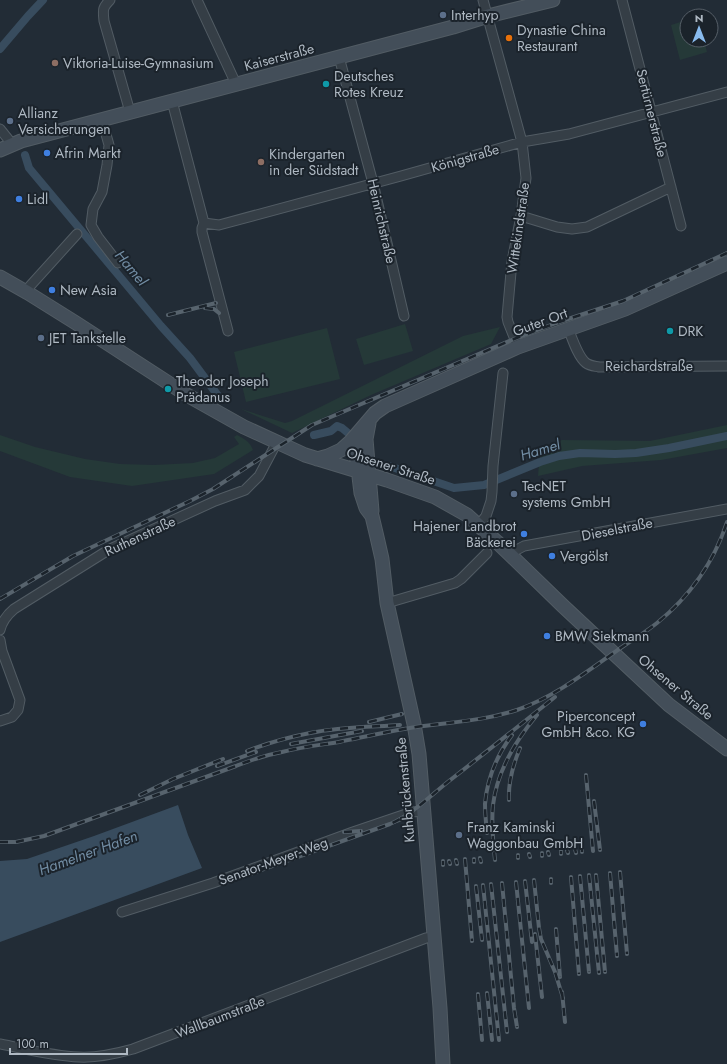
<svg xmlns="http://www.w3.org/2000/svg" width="727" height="1064" viewBox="0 0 727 1064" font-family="Jost,sans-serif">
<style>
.green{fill:#253938}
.water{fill:#384c5e}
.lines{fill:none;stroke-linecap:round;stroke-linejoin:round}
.canal{stroke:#384c5e;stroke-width:8}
.street-casing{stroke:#525c64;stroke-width:11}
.secondary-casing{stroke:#525c64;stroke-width:15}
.street{stroke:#353e46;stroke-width:9}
.secondary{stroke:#434e59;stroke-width:13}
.rail-casing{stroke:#57636d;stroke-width:4}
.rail{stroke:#1b232b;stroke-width:2.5;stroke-dasharray:8;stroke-linecap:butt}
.service-dot{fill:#5c6f8a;stroke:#1b232b;stroke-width:1.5}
.food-dot{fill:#e8710a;stroke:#1b232b;stroke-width:1.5}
.education-dot{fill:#8d6e63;stroke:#1b232b;stroke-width:1.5}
.culture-dot{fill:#0f9aa8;stroke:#1b232b;stroke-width:1.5}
.shop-dot{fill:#3f7fe0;stroke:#1b232b;stroke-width:1.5}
.labels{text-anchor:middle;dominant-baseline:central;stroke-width:4;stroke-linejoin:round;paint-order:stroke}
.poi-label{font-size:14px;fill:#afb9c3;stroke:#1b232b;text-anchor:start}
.street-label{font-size:14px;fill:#afb9c3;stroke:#1b232b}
.water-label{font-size:15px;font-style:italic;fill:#728da4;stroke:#1b232b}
</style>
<rect width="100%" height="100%" fill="#222c36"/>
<path class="green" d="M687,20v20h17l3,12 -27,8 -9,-35z
M405,324l8,27 -49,14 -8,-26z
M500,327l-9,17 -120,51 -79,38 -51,-24 44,14 7,-2 171,-85z
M327,328l13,51 -94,23 -12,-50z
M727,425v23l-66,12 -79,6 -44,10 2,-26 22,-10 88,1z
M0,435l35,12 50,12 35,5 34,1 39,-2 22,-5 24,-14 -5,-7 3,-2c8,4 13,7 16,15l-39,24 -82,12 -62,-9 -70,-26z"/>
<path class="water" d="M178,805l10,30 14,33 -202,74v-81l27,-2 67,-23z"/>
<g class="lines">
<path class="canal" d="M0,49l28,-33 15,-16
M25,155l4,13 132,158 29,32 29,39
M314,435l17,-4 6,-5 5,2 6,5
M389,466l65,22 30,-3 56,-23 19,-6 21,-3 35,1 21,-1 33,-5 58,-12"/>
<defs>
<path id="street" d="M110,0c-8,8 -7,10 -6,21l26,91
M197,0l39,84
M483,0l39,142 4,36 -5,38 -9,45 -5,56 1,5 10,25
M622,0l59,226
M339,57l34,126 31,133
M172,101l32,122 -2,5v4l26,99
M102,120l7,25 -2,20 -5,27 -9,17 -2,16 7,12 20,26
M0,129l12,15
M521,216l36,11 15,2 15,-2 84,-40
M204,223l15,2 182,-49 121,-34 47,-8 158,-42
M28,293l2,-7 47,-52
M568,328c4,10 10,29 18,35 4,3 8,3 13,4l128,-1
M479,525l7,-9 5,-15 1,-9 1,-26 10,-93
M509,554l15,-8 203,-37
M387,603l68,-20 6,-4 26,-26
M0,630c2,-9 7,-15 14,-21l96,-60 105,-48 30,-11 14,-14 18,-34
M0,640l2,11 18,49 -2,10 -6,7 -12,4
M122,912l91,-29 140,-51 59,-20 11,-1
M0,1044c26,5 52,12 79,13 18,1 36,-3 54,-8l293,-111 7,-1"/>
<path id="secondary" d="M0,150l21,-9 432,-114 35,-11 65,-16
M0,277l28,16 48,30 111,72 57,32 61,28 82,25 48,17 32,18 30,27 66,64 106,99 58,44
M369,423l-3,16 6,72
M358,433l-2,19 5,41 5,15 6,8 5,21 5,22 5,44 27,121 5,30 21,254 3,56
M317,459l11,-3 13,-6 10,-9 24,-28 10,-7 133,-59 107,-38 102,-46"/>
</defs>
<use href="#street" class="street-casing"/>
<use href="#secondary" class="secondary-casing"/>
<use href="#street" class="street"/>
<use href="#secondary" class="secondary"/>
<defs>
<path id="rail" d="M205,308l9,1 5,4
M168,315l48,-12
M0,599l73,-43 117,-55 23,-12 99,-64 202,-86 42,-16 67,-22 104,-48
M369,722l33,-8
M291,744l71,-13
M247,751c21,-8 42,-14 63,-18 29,-6 60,-6 90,-8
M217,766l39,-14
M586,775l7,76
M140,795l33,-16 50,-20
M509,800c-1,-18 4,-35 11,-52
M594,801l6,49
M344,832l17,-1
M487,833c-1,-10 -2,-19 -2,-29 2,-24 12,-49 27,-69
M0,842h16l28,-6 192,-70c15,-6 30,-11 46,-14 19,-5 38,-7 57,-10 25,-5 51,-11 77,-15 34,-5 68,-6 101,-17 40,-14 73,-41 108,-65 11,-7 22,-14 32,-22 33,-27 57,-61 70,-101
M582,848v4
M575,849l1,4
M567,850l1,3
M561,851v3
M548,852l1,3
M542,853v3
M529,854l1,3
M518,855v3
M480,858l1,4
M465,859l7,82
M474,859v3
M456,860l1,4
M495,860c-2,-18 -4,-36 -2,-55 4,-33 23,-65 44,-90
M443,861v4
M449,861l1,3
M620,872l7,82
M610,873l7,83
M589,875l10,98
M596,875l9,97
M580,876l9,96
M242,877l148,-53c23,-10 40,-28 59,-43 36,-28 71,-56 106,-84
M571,877l8,97
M551,879v4
M534,880l5,48 2,11 14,33 8,26
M525,881l7,61
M516,882l13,126
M502,883l12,125 3,19
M491,884l16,148
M483,885l16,155
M476,886l6,54
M556,929l4,48
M535,934l7,63
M562,992l3,30
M487,993l5,47
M478,994l4,46"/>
</defs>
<use href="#rail" class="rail-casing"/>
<use href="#rail" class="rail"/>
</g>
<g class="service-dot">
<circle cx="443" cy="15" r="4"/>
<circle cx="10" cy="121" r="4"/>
<circle cx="41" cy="338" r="4"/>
<circle cx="514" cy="494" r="4"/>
<circle cx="459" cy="835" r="4"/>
</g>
<circle class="food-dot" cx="509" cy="38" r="4"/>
<g class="education-dot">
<circle cx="55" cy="63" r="4"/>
<circle cx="261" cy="162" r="4"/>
</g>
<g class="culture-dot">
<circle cx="326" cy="84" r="4"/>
<circle cx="670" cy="331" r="4"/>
<circle cx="168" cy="389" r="4"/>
</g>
<g class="shop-dot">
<circle cx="47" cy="153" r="4"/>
<circle cx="19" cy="199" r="4"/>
<circle cx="52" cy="290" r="4"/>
<circle cx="524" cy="534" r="4"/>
<circle cx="552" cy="556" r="4"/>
<circle cx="547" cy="636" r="4"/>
<circle cx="643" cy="724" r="4"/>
</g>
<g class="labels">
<g class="poi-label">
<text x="451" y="15">Interhyp</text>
<text x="517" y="30">Dynastie China<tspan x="517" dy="16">Restaurant</tspan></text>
<text x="63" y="63">Viktoria-Luise-Gymnasium</text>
<text x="334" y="76">Deutsches<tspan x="334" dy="16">Rotes Kreuz</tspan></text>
<text x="18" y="113">Allianz<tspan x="18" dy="16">Versicherungen</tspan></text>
<text x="55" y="153">Afrin Markt</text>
<text x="269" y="154">Kindergarten<tspan x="269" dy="16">in der Südstadt</tspan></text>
<text x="27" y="199">Lidl</text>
<text x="60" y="290">New Asia</text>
<text x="678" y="331">DRK</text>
<text x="49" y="338">JET Tankstelle</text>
<text x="176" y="381">Theodor Joseph<tspan x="176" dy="16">Prädanus</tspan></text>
<text x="522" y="486">TecNET<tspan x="522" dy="16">systems GmbH</tspan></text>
<text x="516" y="526" text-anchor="end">Hajener Landbrot<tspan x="516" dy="16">Bäckerei</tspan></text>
<text x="560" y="556">Vergölst</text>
<text x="555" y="636">BMW Siekmann</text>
<text x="635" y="716" text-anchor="end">Piperconcept<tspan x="635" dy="16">GmbH &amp;co. KG</tspan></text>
<text x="467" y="827">Franz Kaminski<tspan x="467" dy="16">Waggonbau GmbH</tspan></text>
</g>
<g class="street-label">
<text transform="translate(279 57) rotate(-15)">Kaiserstraße</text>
<text transform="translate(652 113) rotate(76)">Sertürnerstraße</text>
<text transform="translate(465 158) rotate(-16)">Königstraße</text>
<text transform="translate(382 221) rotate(77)">Heinrichstraße</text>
<text transform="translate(518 228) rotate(-82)">Wittekindstraße</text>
<text transform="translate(540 322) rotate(-20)">Guter Ort</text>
<text x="649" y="366">Reichardstraße</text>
<text transform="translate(391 466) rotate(18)">Ohsener Straße</text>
<text transform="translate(617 529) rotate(-11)">Dieselstraße</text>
<text transform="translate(140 536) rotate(-25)">Ruthenstraße</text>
<text transform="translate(676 687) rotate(40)">Ohsener Straße</text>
<text transform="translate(405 790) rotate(-95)">Kuhbrückenstraße</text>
<text transform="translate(273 861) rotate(-20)">Senator-Meyer-Weg</text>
<text transform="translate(220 1017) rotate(-21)">Wallbaumstraße</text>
</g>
<g class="water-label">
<text transform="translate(131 268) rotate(50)">Hamel</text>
<text transform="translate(540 450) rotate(-17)">Hamel</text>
<text transform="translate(88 853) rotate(-20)">Hamelner Hafen</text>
</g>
</g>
<g transform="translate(699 28)"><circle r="19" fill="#1b232b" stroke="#565f68"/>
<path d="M0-3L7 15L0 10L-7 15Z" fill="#89bbee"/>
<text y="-6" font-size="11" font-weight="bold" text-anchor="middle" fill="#afb9c3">N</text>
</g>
<path d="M10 1048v6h117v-6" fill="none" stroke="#afb9c3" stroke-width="2"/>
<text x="16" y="1048" font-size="12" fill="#afb9c3" stroke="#1b232b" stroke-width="3" paint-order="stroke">100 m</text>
</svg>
